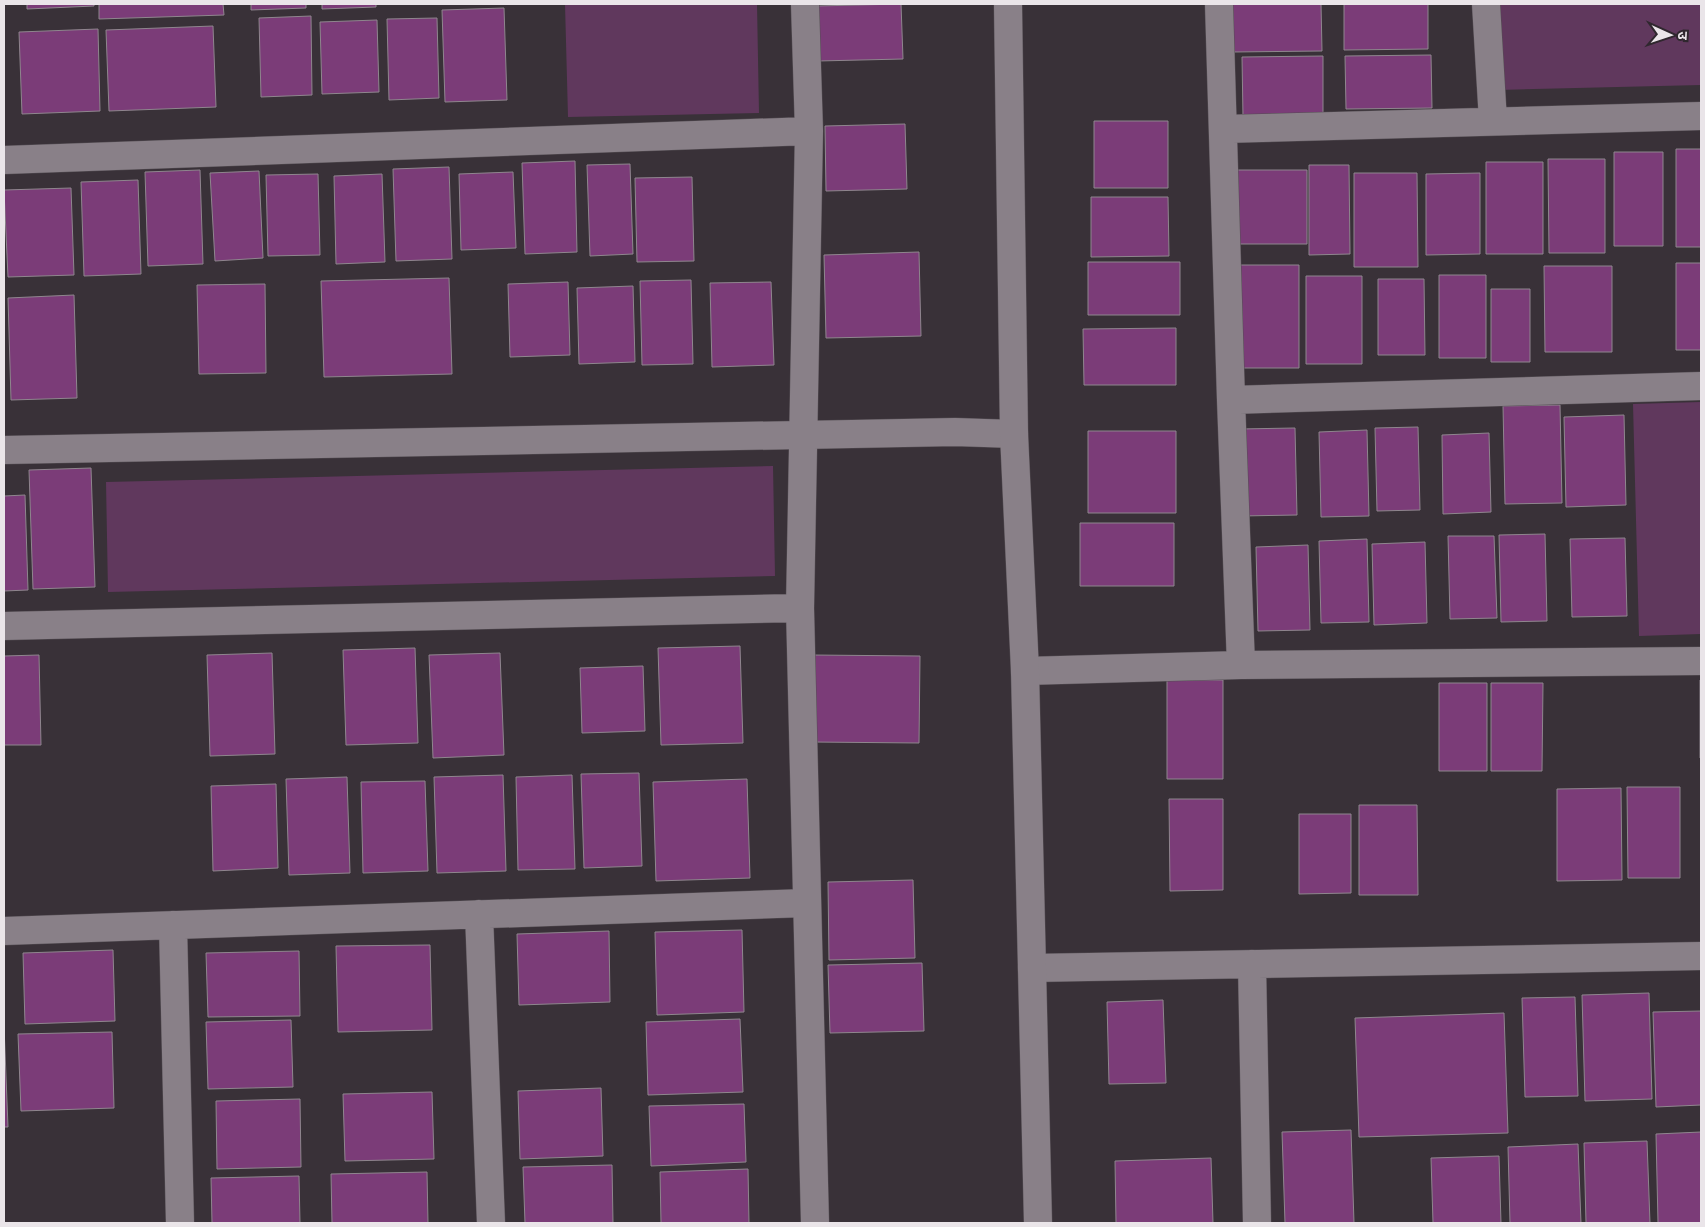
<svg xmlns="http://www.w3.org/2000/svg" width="1705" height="1227" viewBox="0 0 1705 1227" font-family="Roboto,'Noto Sans Devanagari',sans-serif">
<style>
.green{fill:#60385d}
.building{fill:#7b3c78;stroke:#8f868e}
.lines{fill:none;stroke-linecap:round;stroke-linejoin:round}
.minor-casing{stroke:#554e54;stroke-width:29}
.tertiary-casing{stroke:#554e54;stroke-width:29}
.minor{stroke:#898088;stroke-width:28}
.tertiary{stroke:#898088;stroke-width:28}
</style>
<rect width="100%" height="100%" fill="#393138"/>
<path class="green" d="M565,4h192l2,109 -191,4z
M1496,4h205v81l-203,5z
M1701,402v232l-62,2 -6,-232z
M773,466l2,110 -667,16 -2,-110z"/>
<path class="building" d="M27,4h67v2l-67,3z
M99,4h124l1,11 -125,4z
M251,4h55v4l-55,2z
M322,4h54v3l-54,2z
M901,4l2,55 -85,2 -2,-55z
M1232,4h89l1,47 -89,1z
M1344,4h84v45l-84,1z
M504,8l3,92 -62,2 -3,-92z
M311,16l1,79 -51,2 -2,-79z
M437,18l2,80 -50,2 -2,-81z
M377,20l2,72 -57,2 -2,-72z
M213,26l3,81 -107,4 -3,-81z
M98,29l2,82 -78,3 -3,-82z
M1431,55l1,53 -86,1 -1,-53z
M1323,56v60l-80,1 -1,-60z
M1094,121h74v67h-74z
M905,124l2,65 -81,2 -1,-65z
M1676,149h25v98h-25z
M1614,152h49v94h-49z
M1548,159h57v94h-56z
M575,161l2,91 -52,2 -3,-91z
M1486,162h57v92h-57z
M630,164l3,90 -43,2 -3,-91z
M1309,165h40l1,89 -41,1z
M449,167l3,92 -56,2 -3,-92z
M200,170l3,94 -55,2 -3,-94z
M1230,170h77v74h-77z
M259,171l4,87 -48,3 -5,-88z
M513,172l3,76 -55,2 -2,-76z
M1354,173h63l1,94h-64z
M1480,173v81l-54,1v-81z
M318,174l2,81 -52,1 -2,-81z
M382,174l3,88 -49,2 -2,-88z
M692,177l2,84 -57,1 -2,-84z
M138,180l3,94 -57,2 -3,-94z
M71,188l3,87 -66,2 -4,-87z
M1091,197h77l1,59 -78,1z
M919,252l2,84 -95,2 -2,-83z
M1088,262h92v53h-92z
M1676,263h25v87h-25z
M1237,265h62v103h-62z
M1544,266h68v86h-67z
M1439,275h47v83h-47z
M1306,276h56v88h-56z
M449,278l3,96 -128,3 -3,-96z
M1378,279h46l1,76h-47z
M691,280l2,84 -51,1 -2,-84z
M568,282l2,73 -60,2 -2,-73z
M771,282l3,83 -62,2 -2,-84z
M265,284l1,89 -67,1 -2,-89z
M633,286l2,76 -56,2 -2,-76z
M1491,289h39v73h-39z
M74,295l3,103 -66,2 -3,-102z
M1176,328v57h-92l-1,-56z
M1560,405l2,98 -57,1 -2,-98z
M1624,415l2,90 -60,2 -2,-90z
M1418,427l2,83 -43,1 -2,-83z
M1295,428l2,87 -56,1 -2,-87z
M1367,430l2,86 -48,1 -2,-85z
M1088,431h88v82h-88z
M1489,433l2,79 -48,2 -1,-79z
M91,468l4,119 -62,2 -4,-119z
M25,495l3,95 -24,1v-95z
M1080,523h94v63h-94z
M1545,534l2,87 -46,1 -2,-87z
M1448,536h46l3,82 -47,1z
M1625,538l2,78 -55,1 -2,-78z
M1367,539l2,83 -48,1 -2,-82z
M1425,542l2,81 -53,2 -2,-81z
M1308,545l2,85 -52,1 -2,-84z
M740,646l3,97 -82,2 -3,-97z
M415,648l3,95 -72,2 -3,-95z
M272,653l3,101 -65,2 -3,-101z
M500,653l4,102 -71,3 -4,-103z
M39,655l2,90h-37v-89z
M812,655l108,1 -1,87 -107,-1z
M643,666l2,65 -63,2 -2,-65z
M1167,680h56v99h-56z
M1700,680h1v78h-1z
M1439,683h48v88h-48z
M1491,683h52l-1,88h-51z
M639,773l3,93 -58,2 -3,-94z
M503,775l3,96 -69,2 -3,-96z
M572,775l3,94 -57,1 -2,-93z
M347,777l3,96 -61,2 -3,-96z
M747,779l3,99 -94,3 -3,-99z
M425,781l3,90 -65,2 -2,-91z
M276,784l2,84 -65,3 -2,-85z
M1627,787h53v91h-52z
M1621,788l1,92 -65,1v-92z
M1169,799h54v91l-53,1z
M1359,805h58l1,90h-59z
M1299,814h52v79l-52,1z
M913,880l2,78 -86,2 -1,-78z
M742,930l2,82 -87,3 -2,-83z
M609,931l1,71 -91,3 -2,-71z
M430,945l2,85 -94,2 -2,-86z
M113,950l2,71 -90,3 -2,-71z
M299,951l1,65 -92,1 -2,-64z
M922,963l2,68 -94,2 -2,-68z
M1649,993l3,106 -67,2 -3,-106z
M1575,997l3,99 -53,1 -3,-99z
M1163,1000l3,83 -57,1 -2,-82z
M1701,1011v94l-45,2 -3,-95z
M1504,1013l4,120 -149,4 -4,-119z
M740,1019l3,73 -95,3 -2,-73z
M291,1020l2,67 -85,2 -2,-67z
M4,1026l4,101h-4z
M112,1032l2,76 -93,3 -3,-77z
M601,1088l2,68 -83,3 -2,-68z
M432,1092l2,67 -89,2 -2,-67z
M300,1099l1,68 -84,2 -1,-68z
M744,1104l2,58 -95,4 -2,-60z
M1351,1130l3,93h-69l-3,-91z
M1701,1132v91h-43l-2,-89z
M1647,1141l3,82h-64l-2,-80z
M1578,1144l3,79h-71l-2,-76z
M1499,1156l2,67h-68l-2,-65z
M1211,1158l2,65h-97l-1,-62z
M612,1165l1,58h-88l-2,-56z
M748,1169l1,54h-88l-1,-51z
M427,1172l1,51h-96l-1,-49z
M299,1176l1,47h-88l-1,-45z"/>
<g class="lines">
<defs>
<path id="minor" d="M805,4l4,127 -9,477 15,615
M1219,4l12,396 10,265
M1486,4l7,117
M1223,129l478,-13
M4,160l805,-29
M1231,400l470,-14
M4,450l951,-18 59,2
M4,626l796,-18
M1025,671l216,-6 460,-4
M479,914l12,309
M173,925l7,298
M4,931l803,-28
M1252,964l5,259
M1032,968l669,-12"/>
<path id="tertiary" d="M1008,4l6,430 11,237 13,552"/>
</defs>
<use href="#minor" class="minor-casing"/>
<use href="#tertiary" class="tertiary-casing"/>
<use href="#minor" class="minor"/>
<use href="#tertiary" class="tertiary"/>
</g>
<rect width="1705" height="1227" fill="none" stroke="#eae5e9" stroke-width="10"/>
<g transform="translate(1670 35) rotate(93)" stroke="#2f272e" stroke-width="4" paint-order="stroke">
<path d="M0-4L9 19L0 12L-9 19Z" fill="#eae5e9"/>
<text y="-8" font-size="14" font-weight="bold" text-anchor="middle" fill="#eae5e9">उ</text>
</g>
</svg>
